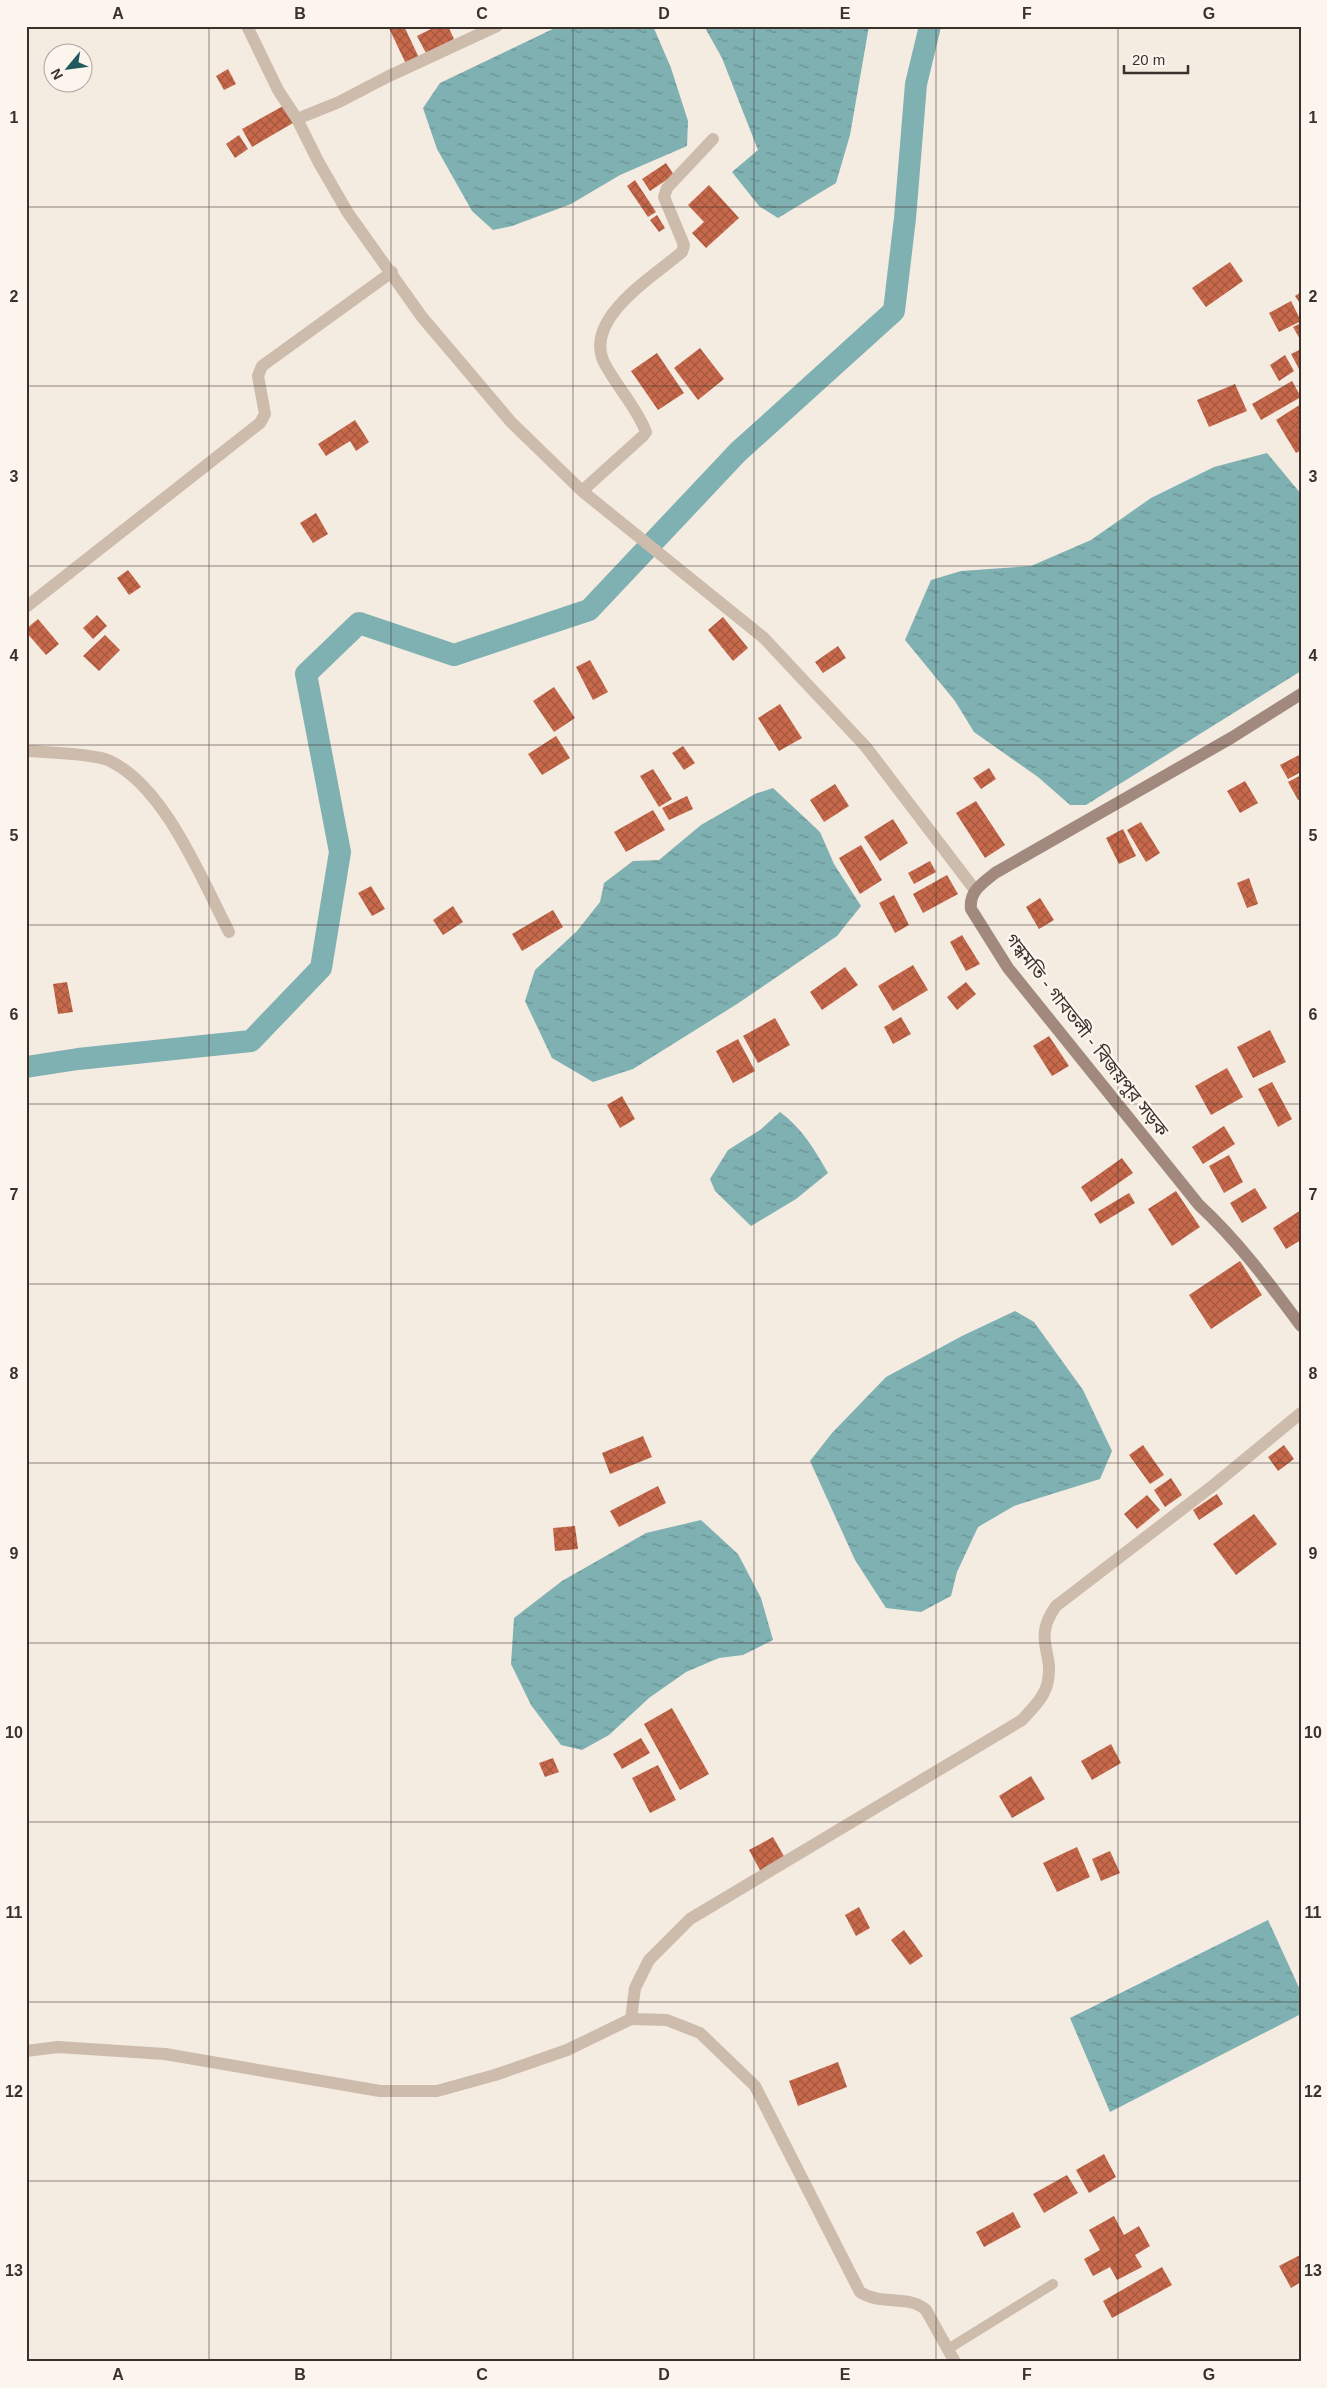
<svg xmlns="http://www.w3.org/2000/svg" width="1327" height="2388" viewBox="0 0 1327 2388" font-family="Helvetica,'Noto Sans Bengali',sans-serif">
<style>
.water{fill:url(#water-ripples)}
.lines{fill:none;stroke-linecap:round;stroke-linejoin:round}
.canal{stroke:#7fb0b2;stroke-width:22}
.building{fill:url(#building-cross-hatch)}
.service{stroke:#cdbbac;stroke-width:10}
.minor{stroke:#cdbbac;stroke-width:12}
.tertiary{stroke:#cdbbac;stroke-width:12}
.secondary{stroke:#a18a7d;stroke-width:12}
.grid{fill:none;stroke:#3b302b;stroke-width:1;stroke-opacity:0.55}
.labels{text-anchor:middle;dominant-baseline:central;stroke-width:5;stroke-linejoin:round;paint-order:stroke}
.street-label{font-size:18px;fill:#3b302b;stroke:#fbf5ee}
.neatline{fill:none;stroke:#3b302b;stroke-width:2}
.grid-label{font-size:16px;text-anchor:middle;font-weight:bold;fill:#3b302b}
</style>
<defs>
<pattern id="water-ripples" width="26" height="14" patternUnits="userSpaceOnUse" patternTransform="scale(1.25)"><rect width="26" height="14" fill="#7fb0b2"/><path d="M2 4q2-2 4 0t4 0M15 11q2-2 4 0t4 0" fill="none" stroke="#699091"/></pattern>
<pattern id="building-cross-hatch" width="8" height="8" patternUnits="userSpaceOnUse" patternTransform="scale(1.25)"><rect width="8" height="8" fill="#c8694b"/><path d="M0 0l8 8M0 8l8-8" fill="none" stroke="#a4573f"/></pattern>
</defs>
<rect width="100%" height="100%" fill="#f4ebe1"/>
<path class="water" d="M559,26h94l18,42 17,53 -1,25 -67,29 -49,29 -59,22 -19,4 -21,-19 -35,-62 -14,-41 17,-25z
M704,26h165l-19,109 -14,48 -58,35 -19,-12 -27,-34 26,-22 -36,-92z
M1267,453l34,41v177l-215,134h-16l-32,-28 -64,-45 -19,-31 -50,-61 26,-60 30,-9 70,-5 60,-26 60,-42 63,-31z
M773,788l47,44 14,32 27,42 -24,30 -100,68 -104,65 -40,13 -41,-24 -27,-57 10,-31 42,-39 23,-29 4,-19 29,-22 26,-1 42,-35 54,-31z
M780,1112c21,15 35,38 48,61l-32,26 -45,27 -36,-35 -5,-12 18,-29 32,-20z
M1015,1311l19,11 49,68 29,61 -12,28 -86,27 -36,21 -21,45 -6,24 -30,16 -35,-4 -31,-48 -45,-99 22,-28 54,-56 76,-41z
M701,1520l37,34 23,44 12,42 -30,15 -24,3 -33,14 -37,26 -40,37 -27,15 -21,-5 -30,-40 -20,-41 3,-46 48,-37 84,-48z
M1268,1920l33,72v22l-191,98 -40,-94z"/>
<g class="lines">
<path class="canal" d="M26,1067l52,-8 173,-18 70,-73 19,-116 -34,-178 53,-51 95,32 135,-45 149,-158 156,-141 11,-93 11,-134 14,-58"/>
</g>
<path class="building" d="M388,26h16l16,34 -13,6z
M437,26h11l6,13 -28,14 -9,-17z
M228,69l8,15 -12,6 -8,-14z
M283,106l10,17 -41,24 -10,-18z
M239,135l9,14 -13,9 -9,-14z
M666,163l8,12 -24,16 -8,-12z
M635,180l21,32 -8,5 -21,-31z
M709,185l30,33 -33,30 -14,-15 12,-11 -16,-17z
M657,215l8,13 -6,4 -9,-12z
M1230,262l13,19 -37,26 -14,-19z
M1301,292v13l-6,-9z
M1291,301l10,20 -22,11 -10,-19z
M1301,323v18l-8,-14z
M700,348l24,31 -26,21 -24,-32z
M1301,349v19l-2,1 -8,-15z
M657,353l27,40 -26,17 -27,-39z
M1285,355l9,16 -15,10 -9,-16z
M1292,381l9,16 -40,23 -9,-16z
M1235,384l12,27 -38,16 -12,-27z
M1301,404v46l-5,3 -20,-33z
M355,420l14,22 -13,9 -6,-10 -24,15 -8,-12z
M316,513l12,21 -15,9 -13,-20z
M128,570l13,17 -12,8 -12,-17z
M97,615l10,11 -14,13 -10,-11z
M723,617l25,31 -15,13 -25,-31z
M38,619l21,25 -13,11 -20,-23v-3z
M105,635l15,15 -21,21 -16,-15z
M838,646l8,12 -23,15 -8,-11z
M590,660l18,32 -15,8 -17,-33z
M554,687l21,31 -21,14 -21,-31z
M780,704l22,34 -23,13 -21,-33z
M556,736l14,22 -28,17 -14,-21z
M683,746l12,17 -11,7 -12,-17z
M1301,754v18l-13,7 -8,-14z
M989,768l7,11 -15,10 -8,-11z
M653,769l19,30 -13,8 -19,-31z
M1301,775v24l-3,1 -10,-18z
M1245,781l13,22 -18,10 -13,-22z
M835,784l14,22 -25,16 -14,-22z
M687,796l6,13 -24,11 -7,-12z
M976,801l29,44 -20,13 -29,-45z
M653,810l12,20 -39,22 -12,-20z
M893,819l15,24 -28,18 -16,-24z
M1141,822l19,31 -14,9 -19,-32z
M1123,829l13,27 -17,8 -13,-26z
M861,845l21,35 -22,14 -21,-36z
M930,861l6,11 -22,12 -6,-11z
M947,875l11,19 -35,19 -10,-19z
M1249,878l9,26 -11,4 -10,-25z
M371,886l14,23 -13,7 -14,-23z
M894,895l15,30 -14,8 -16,-30z
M1040,898l14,22 -15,9 -13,-22z
M453,906l10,16 -20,13 -10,-15z
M553,910l10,17 -41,24 -10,-17z
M962,935l18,29 -14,7 -16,-29z
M913,965l15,25 -35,21 -15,-25z
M845,967l13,18 -36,25 -12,-18z
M67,982l6,30 -15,2 -5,-30z
M966,982l10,12 -19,16 -10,-13z
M901,1017l10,17 -18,10 -9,-17z
M775,1018l15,27 -32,18 -15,-27z
M1270,1030l16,32 -33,16 -16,-31z
M1049,1036l20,30 -17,10 -19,-30z
M738,1039l17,32 -22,12 -17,-32z
M1227,1068l16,29 -32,18 -16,-29z
M1272,1082l20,37 -14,8 -20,-38z
M622,1096l13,23 -15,9 -13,-23z
M1224,1126l11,18 -32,20 -11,-17z
M1229,1155l14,27 -19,11 -15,-27z
M1122,1158l11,15 -42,29 -10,-15z
M1255,1188l12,20 -25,15 -12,-20z
M1176,1191l24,36 -28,19 -24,-37z
M1129,1193l6,10 -35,21 -6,-10z
M1301,1210v30l-15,9 -13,-21z
M1240,1261l22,34 -51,34 -22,-34z
M643,1436l9,21 -42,17 -8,-21z
M1143,1445l21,30 -14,9 -21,-29z
M1284,1445l10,14 -16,12 -10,-14z
M1171,1478l11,17 -17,12 -11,-17z
M658,1486l8,17 -47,24 -9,-16z
M1217,1494l6,10 -24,16 -6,-10z
M1147,1495l13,15 -23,19 -13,-15z
M1254,1514l23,30 -41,31 -23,-31z
M575,1526l3,23 -23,2 -2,-23z
M672,1708l37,66 -29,16 -36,-66z
M641,1738l9,15 -28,16 -9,-15z
M1111,1744l10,19 -29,17 -11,-19z
M553,1758l6,14 -14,5 -6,-14z
M658,1765l18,35 -26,13 -18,-35z
M1031,1776l14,23 -33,19 -13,-22z
M773,1837l12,21 -24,14 -12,-22z
M1077,1847l13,30 -33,15 -14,-29z
M1110,1851l10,22 -19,8 -9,-22z
M859,1907l11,21 -14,8 -11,-21z
M904,1930l19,26 -13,9 -19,-25z
M838,2062l9,25 -49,19 -9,-25z
M1104,2154l12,23 -27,16 -13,-23z
M1067,2175l11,18 -34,20 -11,-19z
M1013,2212l8,15 -37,20 -8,-15z
M1114,2216l10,19 15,-9 11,20 -15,9 7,12 -25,13 -7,-13 -17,9 -9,-17 16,-9 -11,-20z
M1300,2255l1,27 -10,6 -12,-22z
M1162,2267l10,18 -60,33 -9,-17z"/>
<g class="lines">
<path class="service" d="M948,2349l105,-65"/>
<path class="minor" d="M247,26l31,64 19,29 22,44 29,50 74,104 89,105 71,69 182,147 102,109 109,143
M297,119l42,-17 48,-25 110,-51
M582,491l61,-55 3,-4c-9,-24 -28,-44 -40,-66 -27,-45 47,-89 76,-114l2,-7 -20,-48 3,-9 46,-49
M26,607l234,-184 5,-9 -7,-38 4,-10 130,-94
M26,751c18,1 71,3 84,10 55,26 92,119 119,171
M631,2019l36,1 33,13 55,53 105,206c21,14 48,2 66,18l29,52"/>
<path class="tertiary" d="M26,2051l32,-4 107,7 215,37h57l58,-16 72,-25 64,-31 4,-31 14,-28 41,-41 332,-199c9,-10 21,-21 25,-35 9,-33 -16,-44 9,-79l159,-122 86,-71"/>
<path class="secondary" d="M1301,694l-70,44 -236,135c-13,11 -26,18 -24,36l37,59 191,237c39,36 70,78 102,121"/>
</g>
<path class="grid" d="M209,26v2336M391,26v2336M573,26v2336M754,26v2336M936,26v2336M1118,26v2336M26,207h1275M26,386h1275M26,566h1275M26,745h1275M26,925h1275M26,1104h1275M26,1284h1275M26,1463h1275M26,1643h1275M26,1822h1275M26,2002h1275M26,2181h1275"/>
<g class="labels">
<g class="street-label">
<text transform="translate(1087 1035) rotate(52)">গন্ধমতি - গাবতলী - বিজয়পুর সড়ক</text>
</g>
</g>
<rect width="1327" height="2388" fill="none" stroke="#fbf5ee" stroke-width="55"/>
<g transform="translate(68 68) rotate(241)"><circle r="24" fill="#fbf5ee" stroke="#aea6a0"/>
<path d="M0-4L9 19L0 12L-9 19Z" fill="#1f5a5e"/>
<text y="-8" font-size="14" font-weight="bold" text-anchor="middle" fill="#3b302b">N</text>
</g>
<path d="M1124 65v8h64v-8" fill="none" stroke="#3b302b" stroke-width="2.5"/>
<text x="1132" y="65" font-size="15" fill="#3b302b" stroke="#fbf5ee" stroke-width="4" paint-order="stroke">20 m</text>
<rect x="28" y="28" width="1272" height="2332" class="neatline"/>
<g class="grid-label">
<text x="118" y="19">A</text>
<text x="300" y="19">B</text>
<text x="482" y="19">C</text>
<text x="664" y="19">D</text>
<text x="845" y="19">E</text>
<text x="1027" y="19">F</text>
<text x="1209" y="19">G</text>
<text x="14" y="123">1</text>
<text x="1313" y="123">1</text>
<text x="14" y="302">2</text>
<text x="1313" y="302">2</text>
<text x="14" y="482">3</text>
<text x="1313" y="482">3</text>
<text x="14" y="661">4</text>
<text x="1313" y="661">4</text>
<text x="14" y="841">5</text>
<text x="1313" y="841">5</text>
<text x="14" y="1020">6</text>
<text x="1313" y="1020">6</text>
<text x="14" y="1200">7</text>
<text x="1313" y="1200">7</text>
<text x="14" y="1379">8</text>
<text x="1313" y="1379">8</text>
<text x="14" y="1559">9</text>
<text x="1313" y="1559">9</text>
<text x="14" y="1738">10</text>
<text x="1313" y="1738">10</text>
<text x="14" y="1918">11</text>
<text x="1313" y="1918">11</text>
<text x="14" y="2097">12</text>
<text x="1313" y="2097">12</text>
<text x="14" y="2276">13</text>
<text x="1313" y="2276">13</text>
<text x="118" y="2380">A</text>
<text x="300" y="2380">B</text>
<text x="482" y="2380">C</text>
<text x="664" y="2380">D</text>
<text x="845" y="2380">E</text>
<text x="1027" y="2380">F</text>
<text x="1209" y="2380">G</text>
</g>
</svg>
